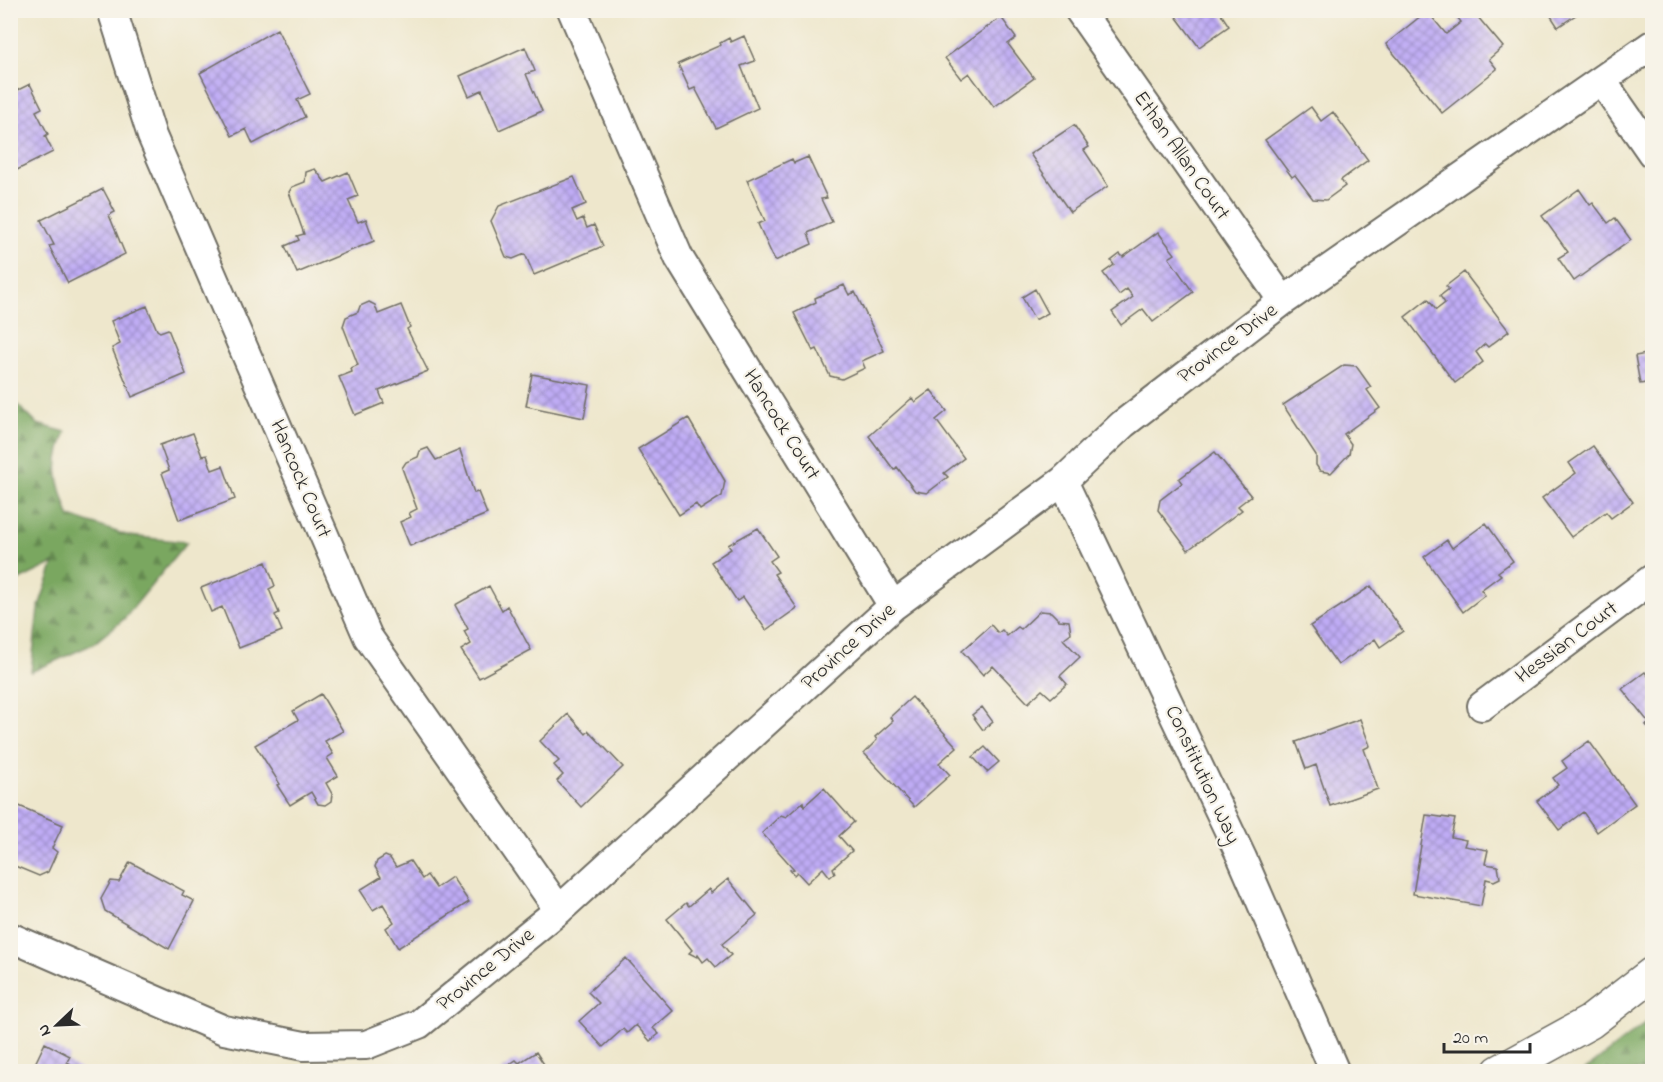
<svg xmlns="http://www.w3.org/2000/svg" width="1663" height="1082" viewBox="0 0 1663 1082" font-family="'Indie Flower',sans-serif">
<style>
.forest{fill:url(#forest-firs);stroke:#526946;stroke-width:1.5}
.building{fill:url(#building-cross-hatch)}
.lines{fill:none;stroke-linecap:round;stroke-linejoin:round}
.street-casing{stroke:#6f6d63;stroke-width:32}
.secondary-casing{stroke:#6f6d63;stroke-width:36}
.street{stroke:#fff;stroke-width:28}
.secondary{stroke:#fff;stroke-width:33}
.labels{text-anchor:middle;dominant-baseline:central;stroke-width:4.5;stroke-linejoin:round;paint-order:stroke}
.street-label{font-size:21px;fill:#2b2b2b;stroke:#f7f3e8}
</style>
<defs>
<pattern id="forest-firs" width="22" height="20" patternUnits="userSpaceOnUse" patternTransform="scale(1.5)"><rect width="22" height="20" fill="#7aa760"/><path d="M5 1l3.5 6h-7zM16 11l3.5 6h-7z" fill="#64884f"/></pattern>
<pattern id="building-cross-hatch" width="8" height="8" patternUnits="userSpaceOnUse" patternTransform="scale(1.5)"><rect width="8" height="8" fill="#bfacf5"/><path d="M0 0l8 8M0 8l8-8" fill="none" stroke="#9b8cc7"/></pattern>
</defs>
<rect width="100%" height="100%" fill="#f7f3e8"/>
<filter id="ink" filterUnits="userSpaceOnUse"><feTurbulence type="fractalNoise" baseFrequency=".0167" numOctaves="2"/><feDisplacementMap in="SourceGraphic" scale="12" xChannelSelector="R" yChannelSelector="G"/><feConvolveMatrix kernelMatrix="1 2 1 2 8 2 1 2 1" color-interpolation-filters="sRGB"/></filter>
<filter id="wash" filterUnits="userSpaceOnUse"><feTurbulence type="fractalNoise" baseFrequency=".008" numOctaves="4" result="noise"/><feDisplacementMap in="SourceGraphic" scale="24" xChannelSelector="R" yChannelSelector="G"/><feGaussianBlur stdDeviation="1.35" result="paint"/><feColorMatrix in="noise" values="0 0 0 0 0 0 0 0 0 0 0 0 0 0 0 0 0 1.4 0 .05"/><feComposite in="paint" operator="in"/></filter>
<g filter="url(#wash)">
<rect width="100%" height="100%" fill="#eee7cc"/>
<path class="forest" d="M10,397l27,27 29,8c-15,36 -8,49 3,84l60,20 58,6 -63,77 -31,25 -62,28 7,-63 16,-46 -43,21z
M1652,1018v53h-68z"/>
<g id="blocks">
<path class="building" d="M1181,10h45l-5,4 8,12 -30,21 -24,-32z
M1460,10h12l31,37 -14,12 8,10 -55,44 -56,-69 41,-33 19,23 15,-12 -6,-8z
M1547,10h36l-25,17z
M1001,17l15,21 -8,6 26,34 -40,29 -25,-34 -8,6 -16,-21z
M277,29l33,65 -13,6 8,17 -52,27 -7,-15 -14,7 -32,-63z
M744,36l11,25 -14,5 17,42 -42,20 -21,-40 -5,2 -12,-26 43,-19 -1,-2 9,-5 2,4z
M525,47l10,24 -9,3 16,37 -43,19 -17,-40 -13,6 -9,-20z
M30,84l12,24 -6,3 12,23 -3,2 8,16 -40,20 -3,-78z
M1311,107l10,14 12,-9 35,48 -27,20 4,6 -19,14 -13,-1 -18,-24 -3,2 -27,-37z
M1074,125l15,22 -5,3 24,36 -38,26 -40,-58z
M808,157l19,41 -6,1 11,23 -24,11 4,11 -37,17 -17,-37 7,-3 -18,-41 45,-21 2,4z
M315,169l10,13 23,-10 10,24 -10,4 10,22 8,-3 8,22 -77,32 -12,-27 14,-6 -2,-4 7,-2 -15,-42 3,-5 13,-5 1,-10z
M574,177l12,27 -14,6 5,11 6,-3 4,10 7,-3 9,21 -69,29 -9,-21 -12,5 -7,-2 -15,-36 8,-15z
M103,189l12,23 -6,3 16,39 -57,29 -19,-37 5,-1 -13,-25z
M1579,189l11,16 3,-2 15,20 7,-5 16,22 -57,41 -16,-23 10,-6 -26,-36z
M1158,232l17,22 -6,4 24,34 -40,30 -10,-13 -22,16 -9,-13 21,-15 -6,-8 -8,6 -16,-22 11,-8 -3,-4 9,-7 3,3z
M1464,272l45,59 -21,16 -3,-3 -9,8 7,10 -28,21 -50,-66 23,-18 8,11 9,-7 -5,-7 9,-7 -3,-3z
M844,285l5,10 6,-3 29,59 -22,10 3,7 -23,11 -12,-3 -13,-27 -4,2 -19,-38 22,-11 -1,-4z
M1035,289l13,24 -13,7 -13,-23z
M369,302l6,3 3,9 23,-9 9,22 -3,2 21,42 -49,20 5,12 -29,12 -16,-38 13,-5 -1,-4 7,-3 -15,-39 3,-9 12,-5 2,-6z
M147,306l10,24 3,2 8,-3 18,45 -54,23 -20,-49 8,-4 -9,-23z
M1652,353v29l-12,2 -5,-28z
M1344,365l12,1 15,21 -4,3 13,18 -36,26 7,10 -2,10 -18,19 -11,-2 -4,-6v-10l-33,-50z
M532,374l58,11 -6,33 -58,-12z
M931,390l16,21 -11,9 28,38 -20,15 4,4 -21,16 -12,-2 -18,-24 -3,3 -25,-34 43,-38 3,4z
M688,418l37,63 -3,15 -22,14 -4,-6 -17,11 -41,-66z
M193,433l9,23 5,-1 5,15 11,-4 12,33 -56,21 -17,-47 7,-3 -9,-25z
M1593,446l40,56 -22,16 -5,-6 -35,25 -29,-39 34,-25 -7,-10z
M428,448l8,12 24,-10 14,43 4,-1 9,22 -77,32 -10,-24 11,-5 -2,-4 8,-4 -15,-41 4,-6 12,-5 2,-6z
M1215,452l36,44 -13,10 4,4 -54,40 -30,-40 2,-10 22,-17 -3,-4z
M1486,523l27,38 -15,11 3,3 -20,15 4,5 -22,17 -39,-55 23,-17 5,8z
M758,528l19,28 -7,5 8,11 -4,2 23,34 -31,22 -23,-33 -6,4 -26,-39 20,-13 -3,-4z
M266,562l9,24 -6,3 10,24 -4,2 7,16 -43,17 -17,-41 -11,5 -10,-24z
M489,586l13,24 5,-4 24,44 -52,28 -18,-28 10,-6 -7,-13 4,-2 -13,-24z
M1371,586l32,45 -23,16 -5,-8 -37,26 -28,-39z
M1040,611l11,1 8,8 10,1 2,12 -8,6 17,18 -20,19 7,8 -16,14 -9,-8 -14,13 -35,-37 -10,9 -21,-24 29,-26 7,8 4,-3 5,6 11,-9 3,2z
M1645,672l4,5 3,-3 -1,57 -5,-6 4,-1 -28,-35z
M321,694l22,37 -18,10 8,13 -6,4 11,18 -12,7 6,11 -1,7 -6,4 -7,-1 -7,-12 -21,13 -13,-20 3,-1 -25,-39 43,-25 -5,-9z
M912,697l45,50 -18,16 11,12 -36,32 -50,-54 13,-13 -2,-3 18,-16 -3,-4z
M982,707l11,15 -10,8 -11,-15z
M568,714l18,20 3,-3 34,36 -42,40 -24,-26 6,-6 -9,-10 5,-4 -19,-20z
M1360,719l10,27 -6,3 14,40 -48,17 -14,-41 -10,4 -10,-27z
M1589,741l46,63 -38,28 -14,-20 -24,18 -22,-29 21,-16 -5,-7 14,-10 -5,-7z
M985,747l14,15 -12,10 -14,-15z
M824,788l30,34 -15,14 13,15 -19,17 2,5 -5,4 -7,-9 -16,15 -10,-11 -3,3 -4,-5 4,-1 -32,-36 19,-18 5,2 17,-15 1,4z
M10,802l53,23 -11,23 5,4 -9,20 -9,4 -29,-12z
M1426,815l29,4 -4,18 15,3 -2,6 24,4 -3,14 13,2 2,12 -6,3 -8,-2 -5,27 -68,-12z
M385,856l5,2 6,9 14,-6 12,18 5,-4 9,13 16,-11 17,25 -71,46 -12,-20 8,-6 -11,-18 -10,6 -13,-20 21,-13 -6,-10 2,-6z
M130,862l54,29 -2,4 12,6 -25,48 -64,-38 -4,-12 10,-18 8,1z
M728,879l29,36 -35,29 9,11 -15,12 -8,-9 -5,4 -5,-7 -1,2 -8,-4 3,-3 -25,-31 19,-16 3,3 20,-17 2,4z
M626,958l47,53 -20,17 6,6 -9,7 -14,-16 -9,8 -4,-4 -20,18 -24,-26 20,-18 -11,-11z
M45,1043l25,13 -3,6 18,10h-54z
M536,1052l13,20h-51l18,-12 3,3z"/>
</g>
</g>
<g filter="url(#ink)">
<use href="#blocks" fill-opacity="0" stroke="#6f6d63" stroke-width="1.5"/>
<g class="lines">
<defs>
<path id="street" d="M112,10l40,126 216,501 191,273
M572,10l107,248 214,348
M1079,10l204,291
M1602,81l50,72
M1063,481l179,377 93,214
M1482,706l170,-127
M10,937l214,93 80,16 62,-1 53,-21 140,-114 334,-304 170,-125 60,-57 160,-123 369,-256"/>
<path id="secondary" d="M1499,1072l91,-50 62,-48"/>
</defs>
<use href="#street" class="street-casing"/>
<use href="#secondary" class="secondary-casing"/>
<use href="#street" class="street"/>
<use href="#secondary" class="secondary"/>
</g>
</g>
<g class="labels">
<g class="street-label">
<text transform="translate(1181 156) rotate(55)">Ethan Allan Court</text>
<text transform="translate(1228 344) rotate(-37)">Province Drive</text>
<text transform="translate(781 425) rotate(58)">Hancock Court</text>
<text transform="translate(300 479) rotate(67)">Hancock Court</text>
<text transform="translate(1567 643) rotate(-37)">Hessian Court</text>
<text transform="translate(849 647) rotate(-42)">Province Drive</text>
<text transform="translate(1202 775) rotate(65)">Constitution Way</text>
<text transform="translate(486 970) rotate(-39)">Province Drive</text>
</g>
</g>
<rect width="1663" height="1082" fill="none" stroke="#f7f3e8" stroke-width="36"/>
<g transform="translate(57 1025) rotate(247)" stroke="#f7f3e8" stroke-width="4.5" paint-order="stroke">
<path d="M0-4.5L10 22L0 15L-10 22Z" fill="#2b2b2b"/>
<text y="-9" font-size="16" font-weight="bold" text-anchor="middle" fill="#2b2b2b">N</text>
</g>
<path d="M1444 1043v9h86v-9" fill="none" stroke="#2b2b2b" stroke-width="3"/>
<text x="1453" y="1043" font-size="18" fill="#2b2b2b" stroke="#f7f3e8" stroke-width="4.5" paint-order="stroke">20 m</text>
</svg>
